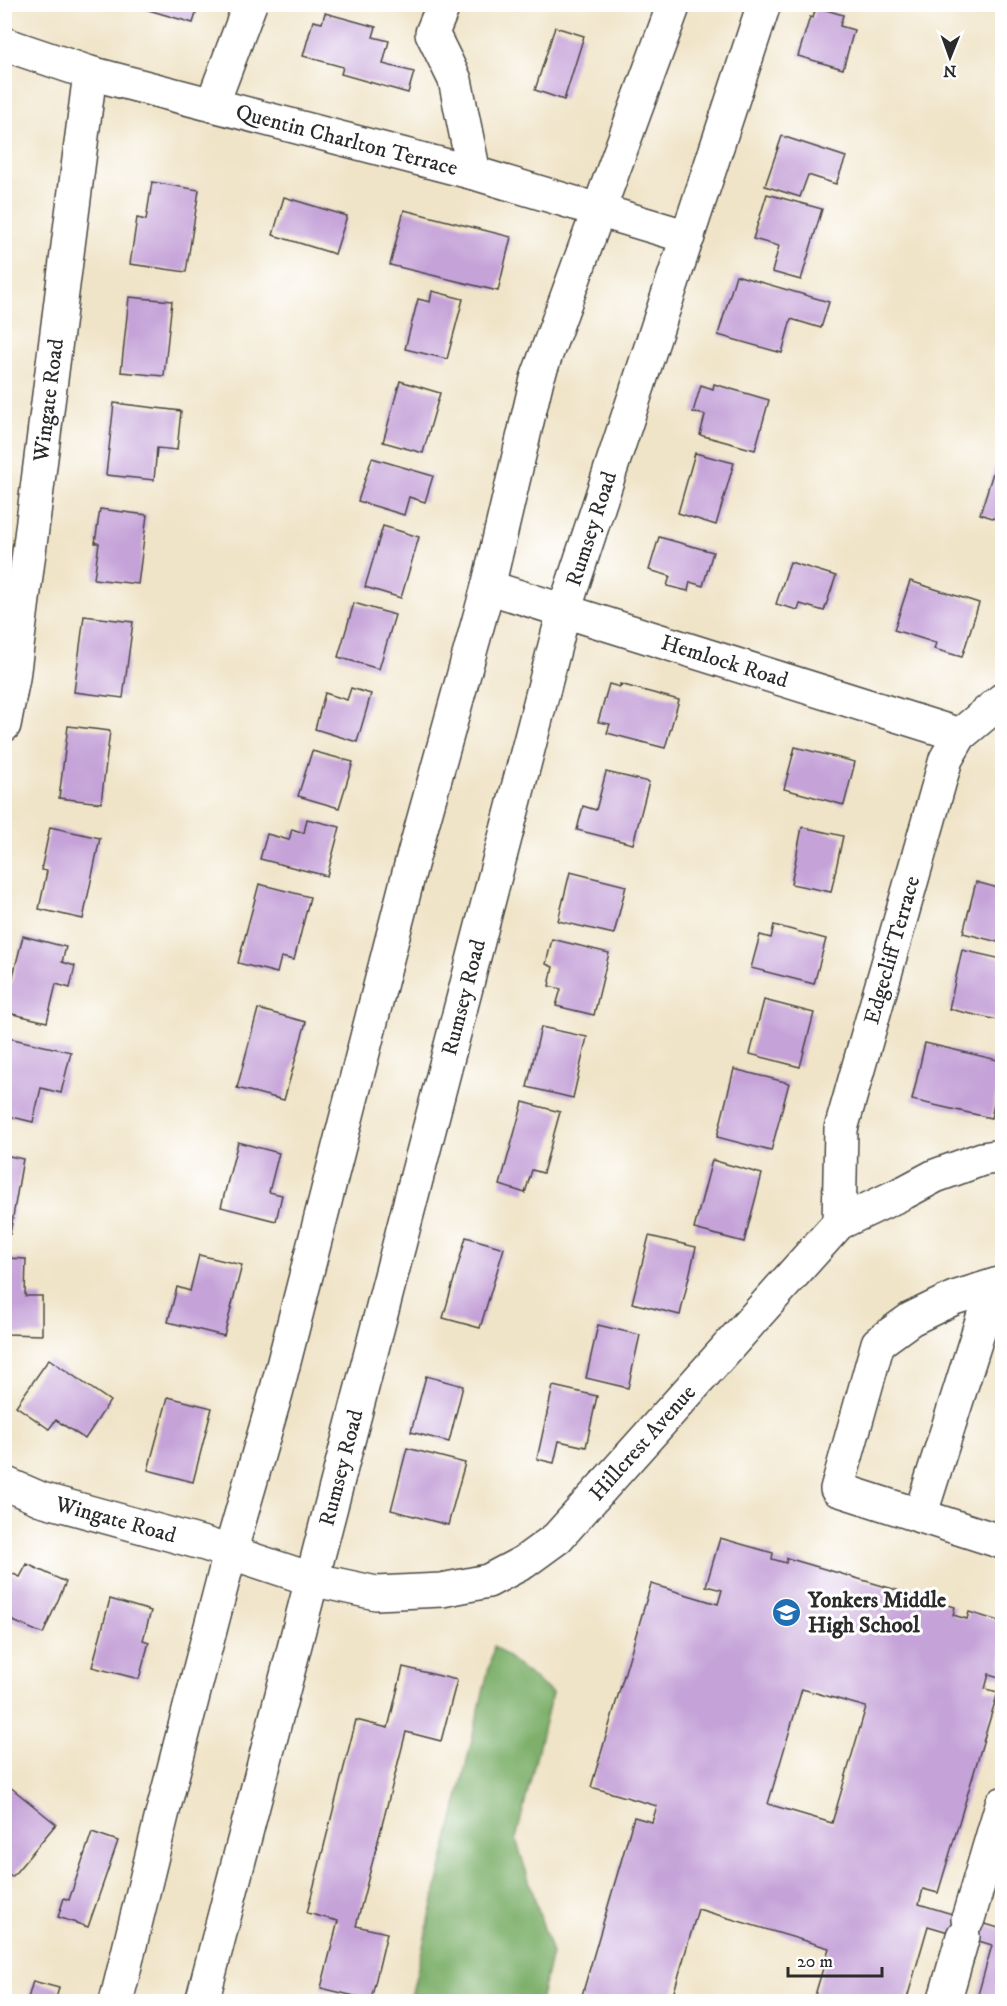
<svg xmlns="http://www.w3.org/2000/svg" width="1007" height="2006" viewBox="0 0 1007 2006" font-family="'IM FELL DW Pica',serif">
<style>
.forest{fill:#7eb06c;stroke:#546e4c;stroke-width:1.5}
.building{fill:#c5a2d8;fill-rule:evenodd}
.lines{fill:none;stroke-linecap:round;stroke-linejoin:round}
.minor-casing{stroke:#494743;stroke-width:36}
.minor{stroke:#fff;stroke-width:33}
.labels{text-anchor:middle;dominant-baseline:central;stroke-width:6;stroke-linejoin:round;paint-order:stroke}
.street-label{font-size:22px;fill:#2b2b2b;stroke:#fff}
.poi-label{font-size:22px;font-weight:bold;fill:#2b2b2b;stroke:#fff;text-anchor:start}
</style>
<rect width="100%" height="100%" fill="#fff"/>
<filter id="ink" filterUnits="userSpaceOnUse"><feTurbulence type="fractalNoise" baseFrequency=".0167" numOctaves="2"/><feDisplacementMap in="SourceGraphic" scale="12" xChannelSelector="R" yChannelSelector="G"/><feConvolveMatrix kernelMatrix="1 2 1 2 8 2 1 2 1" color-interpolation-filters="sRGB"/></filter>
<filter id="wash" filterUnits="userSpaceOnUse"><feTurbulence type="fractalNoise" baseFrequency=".008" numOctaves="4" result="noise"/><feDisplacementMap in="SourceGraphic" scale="24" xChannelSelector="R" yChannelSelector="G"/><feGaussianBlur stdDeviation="1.35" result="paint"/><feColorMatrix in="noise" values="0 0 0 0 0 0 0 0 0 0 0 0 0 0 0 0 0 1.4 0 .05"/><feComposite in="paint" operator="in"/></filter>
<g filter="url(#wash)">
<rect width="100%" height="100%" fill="#f0e4c8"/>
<path class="forest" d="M494,1646l58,47 -36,146 36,115 -12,47h-130z"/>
<g id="blocks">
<path class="building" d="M147,4h52l-6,19 -48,-14z
M816,7l27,8 -3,11 14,4 -11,39 -45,-13 12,-39 3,1z
M325,13l51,14 -3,10 16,4 -6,23 31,8 -6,21 -67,-19 2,-7 -40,-11 10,-35 9,2z
M555,27l29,9 -20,64 -29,-10z
M782,136l64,21 -10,27 -28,-9 -8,22 -35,-11z
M152,182l47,8 -13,82 -56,-8 7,-46 9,2z
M767,194l55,15 -21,71 -29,-8 7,-26 -26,-7z
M284,197l63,19 -12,38 -62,-19z
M404,210l107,27 -13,54 -108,-26z
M736,275l93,27 -8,26 -30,-9 -9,34 -64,-18z
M432,291l31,8 -16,60 -42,-10 13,-50 12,3z
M129,297l43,4 -8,75 -43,-4z
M400,381l40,12 -17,60 -40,-11z
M714,384l55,16 -14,50 -55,-15 5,-20 -12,-3 8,-27 12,4z
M114,403l67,8 -4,39 -20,-2 -3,32 -48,-5z
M695,453l39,10 -18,62 -38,-12z
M998,457l4,1v63l-22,-7z
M372,458l61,18 -8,26 -16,-5 -5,18 -46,-14z
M100,509l47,6 -9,69 -44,-5 5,-36h-4z
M383,526l36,11 -18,61 -36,-11z
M659,537l54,15 -10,34 -13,-4 -2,9 -21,-5 3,-10 -21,-6z
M790,562l46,14 -12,35 -24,-7 -2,6 -22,-6z
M910,581l69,22 -17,54 -28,-8 2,-6 -42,-13z
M354,603l41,12 -16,54 -41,-12z
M84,616l49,6 -10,76 -49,-6z
M609,684l11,3v-3l59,16 -14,48 -58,-15 3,-9 -12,-2z
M351,688l20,6 -14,48 -42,-13 10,-36 22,7z
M68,726l42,5 -9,72 -42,-5z
M795,747l60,15 -11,43 -60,-16z
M312,751l41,11 -14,46 -41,-12z
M606,772l43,10 -16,62 -56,-14 6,-24 13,4z
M307,819l33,8 -13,49 -67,-17 7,-25 22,6 3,-11 12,4z
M50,827l50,11 -17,81 -44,-10 8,-38 -6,-1z
M802,827l41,9 -12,56 -40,-8z
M570,872l56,14 -12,48 -56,-13z
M976,882l26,7v54l-39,-10z
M259,884l51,13 -16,63 -13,-3 -4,16 -39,-10z
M774,925l52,14 -12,45 -63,-16 9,-33 11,3z
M23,936l43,11 -4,15 13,4 -5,22 -14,-4 -9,38 -43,-10z
M552,939l57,14 -15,62 -38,-9 5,-17 -12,-3 4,-19 -7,-3z
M962,950l40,9v62l-53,-12z
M764,1000l50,13 -14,54 -50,-13z
M258,1009l48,13 -22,78 -47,-12z
M541,1027l46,10 -14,61 -46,-11z
M4,1037l67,15 -10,41 -20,-5 -8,34 -29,-7z
M925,1043l77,18v8l-11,49 -79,-18z
M734,1069l55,14 -18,68 -54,-14z
M523,1102l37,10 -17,61 -11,-3 -7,23 -25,-8z
M238,1142l41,11 -10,39 13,3 -6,26 -55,-14z
M5,1155l18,4 -13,75 -5,-1z
M712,1160l50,14 -18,68 -50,-13z
M649,1236l47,11 -16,68 -48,-12z
M466,1237l38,11 -24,80 -37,-10z
M199,1255l43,10 -18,71 -56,-14 9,-35 13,4z
M5,1258l21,1 -1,37h17v39l-37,-1z
M598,1325l42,10 -12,53 -42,-10z
M49,1359l61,42 -25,38 -29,-19 -7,9 -33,-23z
M426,1376l37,10 -14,56 -38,-10z
M553,1386l44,10 -11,51 -27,-6 -5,22 -17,-4z
M168,1397l44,11 -19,74 -45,-12z
M407,1448l58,15 -17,62 -57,-15z
M720,1538l53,15 -1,6 14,4 1,-5 168,49 -2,8 14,4 2,-7 33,10v56l-13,-4 -4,15 13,3 -60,201 -15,-4 -4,15 83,25v73h-26l16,-57 -64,-19 -22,76h-93l16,-54 -131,-39 -27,93h-91l54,-185 18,5 5,-16 -66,-19 60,-203 67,20 4,-14 -16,-4zM802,1689l64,18 -34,116 -64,-19z
M27,1564l39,18 -23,52 -39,-17v-47l16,7z
M110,1599l41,12 -8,29 6,2 -10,37 -47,-12z
M403,1667l54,13 -16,61 -35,-9 -50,194 31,7 -16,67 -50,-12 17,-67 -31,-8 49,-193 32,8z
M4,1782l52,42 -44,53 -8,-6z
M92,1832l26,9 -30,86 -30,-10 6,-19 5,2z
M33,1981l26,7 -4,14h-28z"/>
</g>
</g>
<g filter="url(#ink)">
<use href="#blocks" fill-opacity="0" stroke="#494743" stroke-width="1.5"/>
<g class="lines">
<defs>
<g id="minor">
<path d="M444,4l-12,29 23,47 19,93"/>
<path id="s1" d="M4,44l86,29 384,100 214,64"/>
<path d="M212,105l38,-101"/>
<path id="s2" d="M488,587l472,148"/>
<path id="s3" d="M4,725l9,-47 77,-605"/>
<path id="s4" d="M839,1223l2,-94 105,-370 14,-24 42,-35"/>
<path d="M1002,1283l-48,15 -43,21 -33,24 -41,146 165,53"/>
<path id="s5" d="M4,1483l37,16 164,45 106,35 65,14 66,-3 46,-9 36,-19 33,-24 282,-315 66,-31 30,-16 47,-17 20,-3"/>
<path d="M920,1516l73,-230"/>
<path d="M968,1919l34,-115"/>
<path d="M116,2002l47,-191 67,-258 46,-160 135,-528 77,-278 49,-208 137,-375"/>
<path id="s6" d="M202,2002l362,-1391 200,-607"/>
<path d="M944,2002l19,-66"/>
</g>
</defs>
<use href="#minor" class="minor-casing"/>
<use href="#minor" class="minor"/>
</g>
</g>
<defs>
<symbol id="school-disc" viewBox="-11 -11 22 22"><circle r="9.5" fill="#1f6fb2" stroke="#fff"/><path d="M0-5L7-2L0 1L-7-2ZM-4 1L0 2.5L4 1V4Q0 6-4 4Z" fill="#fff"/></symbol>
</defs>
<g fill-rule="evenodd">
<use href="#school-disc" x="770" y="1596" width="33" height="33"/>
</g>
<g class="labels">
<g class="street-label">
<text stroke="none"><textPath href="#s1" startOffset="356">Quentin Charlton Terrace</textPath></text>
<text stroke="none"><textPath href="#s3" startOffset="328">Wingate Road</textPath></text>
<text stroke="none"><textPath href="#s6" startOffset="1524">Rumsey Road</textPath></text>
<text stroke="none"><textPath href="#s2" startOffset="248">Hemlock Road</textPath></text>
<text stroke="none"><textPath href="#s4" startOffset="280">Edgecliff Terrace</textPath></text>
<text stroke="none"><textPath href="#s6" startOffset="1038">Rumsey Road</textPath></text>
<text stroke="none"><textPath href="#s5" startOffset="711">Hillcrest Avenue</textPath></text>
<text stroke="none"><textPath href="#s6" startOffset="552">Rumsey Road</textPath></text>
<text stroke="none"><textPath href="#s5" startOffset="118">Wingate Road</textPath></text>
</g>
<g class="poi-label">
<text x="808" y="1600">Yonkers Middle<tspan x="808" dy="25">High School</tspan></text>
</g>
</g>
<rect width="1007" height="2006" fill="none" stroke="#fff" stroke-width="24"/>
<g transform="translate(950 57) rotate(181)" stroke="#ffffff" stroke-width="4.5" paint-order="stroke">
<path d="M0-4.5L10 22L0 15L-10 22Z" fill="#2b2b2b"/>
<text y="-9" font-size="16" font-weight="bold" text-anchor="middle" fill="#2b2b2b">N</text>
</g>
<path d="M788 1967v9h94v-9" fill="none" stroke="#2b2b2b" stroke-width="3"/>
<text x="797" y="1967" font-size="18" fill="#2b2b2b" stroke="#ffffff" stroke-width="4.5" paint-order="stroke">20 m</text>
</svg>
